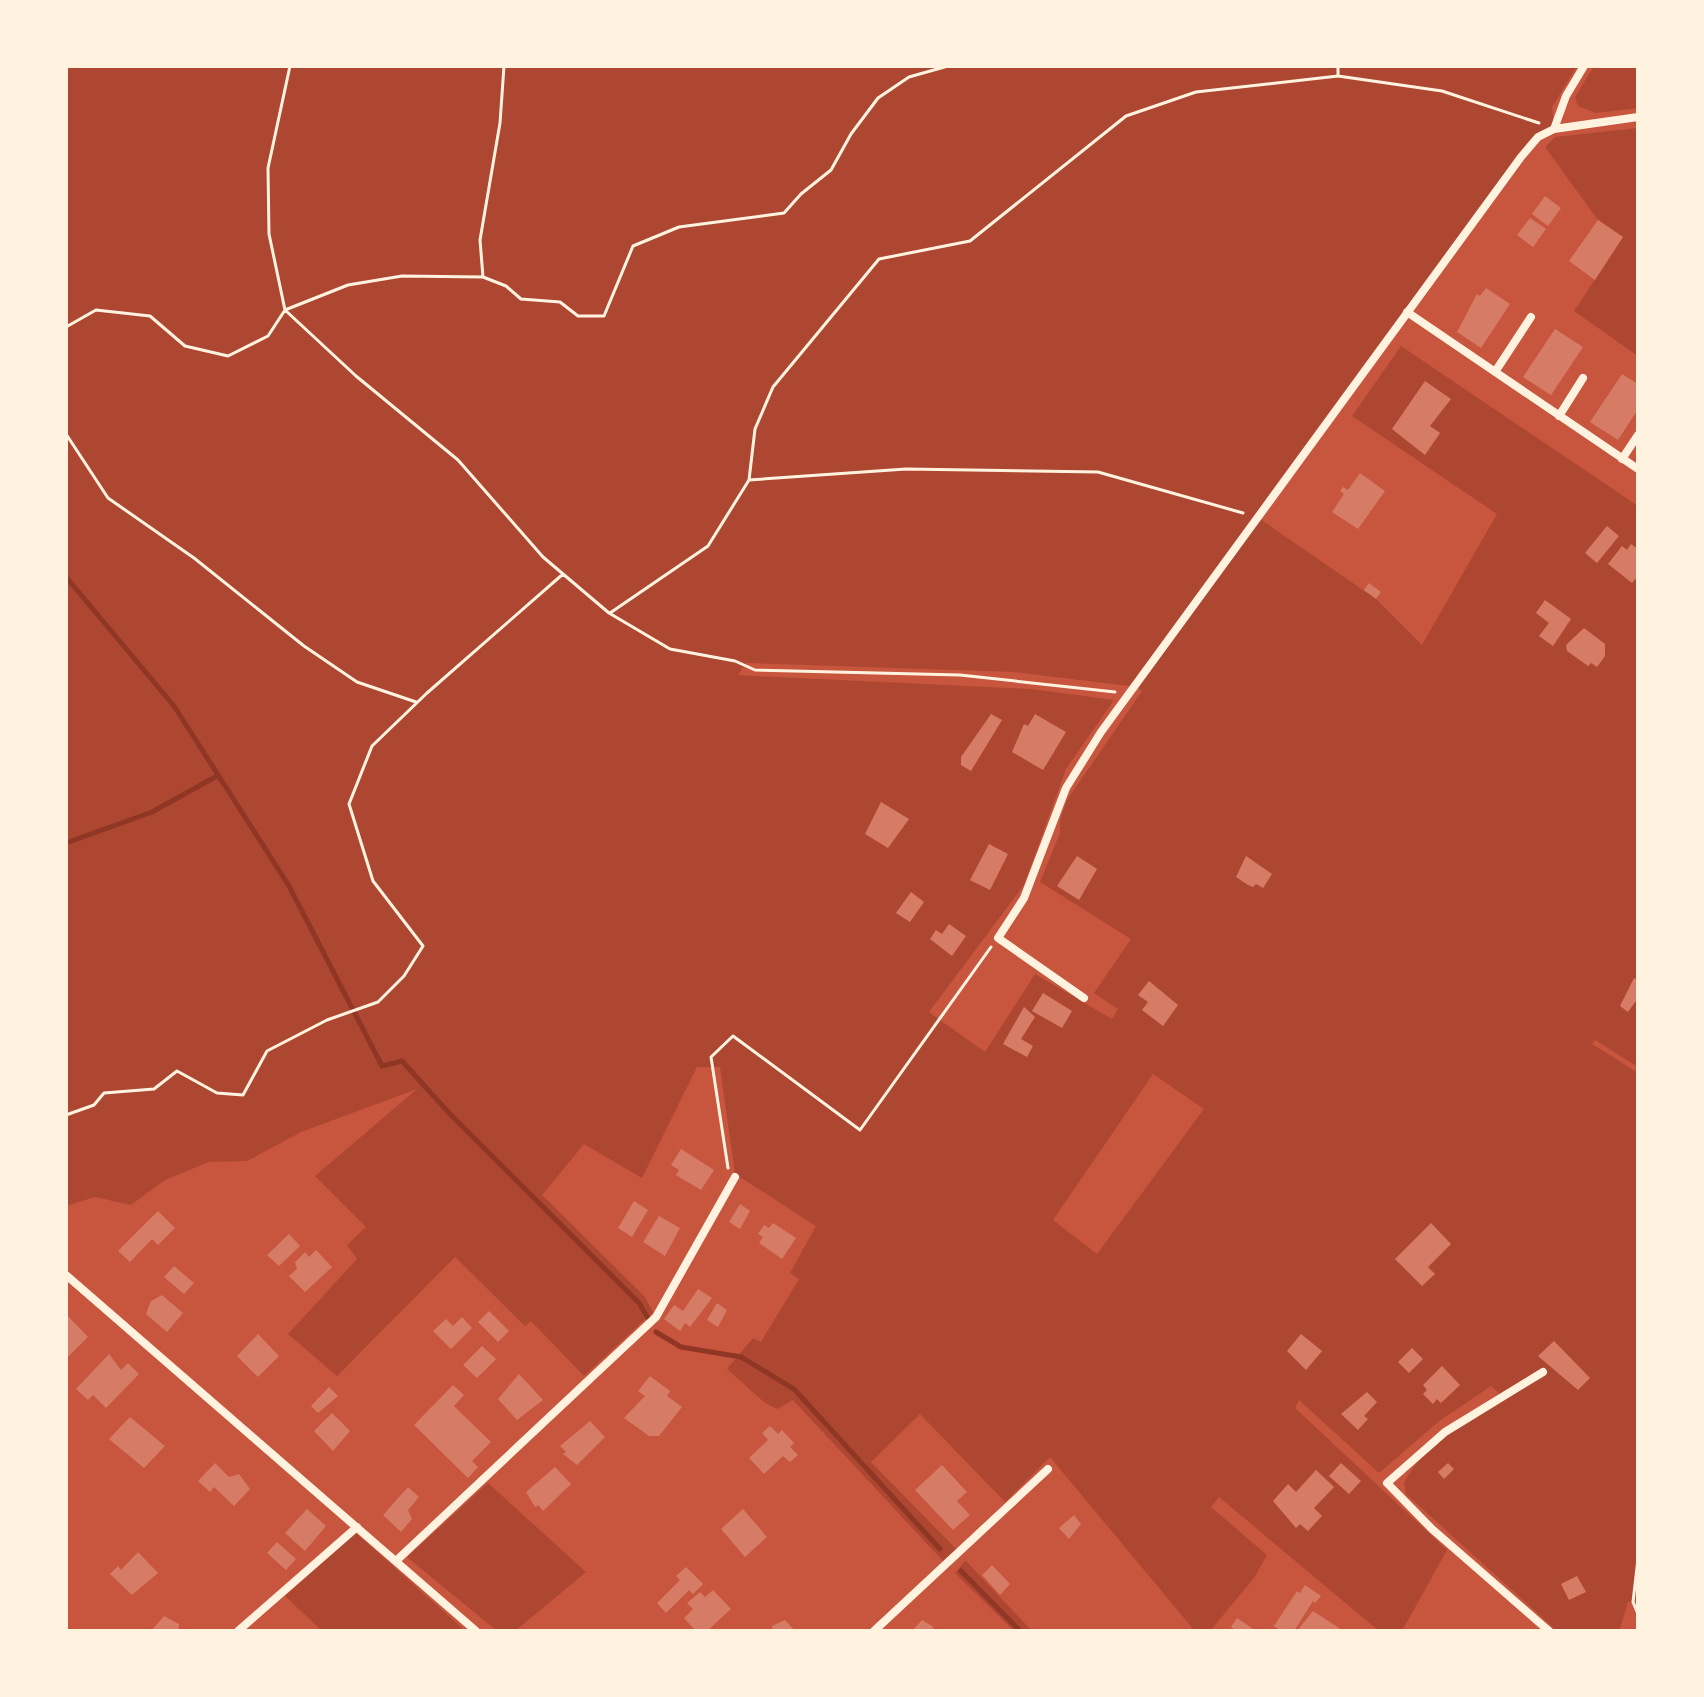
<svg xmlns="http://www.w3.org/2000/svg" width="1704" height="1697" viewBox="0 0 1704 1697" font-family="'Noto Serif',serif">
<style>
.green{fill:#ae4732;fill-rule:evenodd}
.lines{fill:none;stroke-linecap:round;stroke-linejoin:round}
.stream{stroke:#8f3625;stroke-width:5}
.building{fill:#d67c66}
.path{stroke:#fff3e0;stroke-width:3}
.minor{stroke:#fff3e0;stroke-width:8}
</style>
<rect width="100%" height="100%" fill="#c8553d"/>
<path class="green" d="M66,66h1511l-25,41 2,22 -16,8 -281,380 119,82 46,46 75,-131 -145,-98 49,-70 237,160v561l-43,-27 -3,4 46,29v513l-5,16h-5l-9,29h-62l-151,-137 -2,-11c20,-40 63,-62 100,-85l-13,-12 -53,36 -59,51 -80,-73 -4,8 152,142 -45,81h-23l-160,-134 -8,10 56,48 -13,23 -44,53h-15l-145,-174 -45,45 -85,-88 -49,48 86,88 -13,12 -151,-162 -16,9 -12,-6 -38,-34 26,-31 8,4 38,-63 -9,-6 26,-47 -81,-52 -15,-107h-23l-55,111 -58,-34 -42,51 103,102 8,15 -69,64 -53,-55 -6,5 -70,-69 -118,119 -49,-42 69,-75 -10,-14 19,-18 -51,-51 102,-87 -116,43 -54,29 -38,1 -44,18 -34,25 -36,-8 -29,9zM746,663l267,9 124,15 5,4 -75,109 -7,20v13l-20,49 91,57 -37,54 24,16 -6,10 -77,-45 -50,78 -56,-40 95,-127 42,-116 48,-69 -83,-11 -293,-14zM1153,1074l51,35 -107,145 -44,-34z
M1594,66h44v42l-42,5 -18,-7 -3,-9z
M1638,128v228l-64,-45 49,-74 -25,-17 -53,-73 10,-10z
M488,1483l98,89 -71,59h-18l-90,-74z
M356,1533l95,85 14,13h-143l-37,-35z
M965,1561h1l66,70h-18l-59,-58z"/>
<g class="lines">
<path class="stream" d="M66,577l108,129 115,180 93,180 20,-5 47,52 190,190 9,15
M66,843l86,-31 65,-36
M656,1332l25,15 60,10 53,32 146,160
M961,1571l59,60"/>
</g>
<path class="building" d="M1545,196l16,12 -13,18 -16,-12z
M1530,218l16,11 -13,18 -16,-12z
M1598,220l25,17 -28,43 -26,-19z
M1486,288l24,16 -29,44 -24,-16 20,-38 3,2z
M1555,329l28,18 -32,48 -28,-18z
M1622,374l16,10v25l-20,31 -28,-18z
M1425,381l26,18 -21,27 10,7 -15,22 -33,-26z
M1360,473l25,18 -27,38 -26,-17 12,-18 -4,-3 3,-4 5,3z
M1607,526l12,10 -22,27 -12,-10z
M1631,544l7,5v27l-6,7 -24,-19 14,-18 5,4z
M1369,583l12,9 -5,7 -12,-9z
M1545,600l26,19 -18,27 -14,-10 10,-13 -13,-10z
M1584,628l21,16v12l-8,11 -6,-4 -3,3 -21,-15 -1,-6z
M991,714l11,6 -31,51 -10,-6v-8z
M1035,714l31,18 -23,38 -31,-18 12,-28 4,2z
M881,802l28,17 -21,29 -23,-14z
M989,844l19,10 -18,36 -20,-10z
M1077,856l20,13 -18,31 -22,-14z
M1246,856l26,18 -9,14 -7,-4 -3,3 -5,-2 -12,-8z
M911,892l13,10 -14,20 -14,-9z
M949,924l17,12 -14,20 -22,-17 6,-9 6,4z
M1634,978l4,3v17l-10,14 -8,-6z
M1149,981l29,24 -15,21 -21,-16 6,-8 -10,-7z
M1043,993l29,18 -10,17 -30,-17z
M1024,1007l11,10 -14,22 12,7 -6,11 -24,-13z
M681,1149l33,21 -13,20 -25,-15 3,-5 -8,-5z
M634,1201l14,9 -16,27 -14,-9z
M740,1204l10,7 -10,18 -11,-7z
M158,1211l17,17 -17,17 -6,-6 -22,23 -12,-11z
M659,1216l21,12 -15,28 -22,-14z
M773,1223l23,15 -14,21 -23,-16 4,-6 -5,-3 6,-9 5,3z
M1431,1223l20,21 -23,23 7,7 -13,12 -27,-27z
M289,1234l11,12 -21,20 -12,-11z
M316,1250l16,17 -27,25 -16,-16 8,-7 -2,-7 10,-10 4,5z
M174,1266l20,17 -10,11 -20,-17z
M698,1289l14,9 -22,29 -5,-4 -5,8 -16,-12 10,-14 9,6z
M162,1295l21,18 -16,19 -21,-18 5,-13z
M717,1303l10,7 -9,17 -11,-7z
M489,1311l20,20 -11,11 -20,-20z
M66,1314l22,23 -22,22z
M462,1317l10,11 -21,21 -18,-18 13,-12 7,7z
M258,1334l21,22 -21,21 -21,-21z
M1301,1334l21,17 -16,19 -19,-19z
M1554,1341l36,37 -12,12 -40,-34z
M482,1346l14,13 -19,19 -14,-13z
M1412,1348l11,11 -14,14 -11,-11z
M109,1354l12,16 7,-7 11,11 -33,34 -13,-13 -5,5 -12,-11z
M1442,1366l18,19 -19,18 -4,-4 -4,5 -10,-10 4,-4 -4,-5z
M519,1374l24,26 -26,20 -19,-21z
M650,1376l20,15 -3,5 15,11 -23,29h-10l-25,-18 21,-22 -7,-5z
M453,1385l11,10 -10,11 37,36 -19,19 6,6 -10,11 -54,-53z
M329,1387l9,9 -20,17 -7,-7z
M1367,1392l10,10 -13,14 4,3 -10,11 -17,-16z
M332,1413l18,18 -17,20 -19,-20z
M130,1417l35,29 -21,22 -35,-29z
M590,1421l15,16 -28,28 -14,-11 3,-2 -6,-6z
M770,1426l8,8 4,-4 12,13 -4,4 8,8 -8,7 -7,-6 -19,18 -15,-16 19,-18 -6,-7z
M215,1463l14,14 10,-3 11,15 -16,17 -20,-19 -4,5 -12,-11z
M1341,1463l20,18 -12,13 -20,-18z
M1448,1463l6,6 -10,10 -6,-7z
M942,1465l25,27 -10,9 13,14 -17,15 -38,-40z
M555,1467l16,17 -28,27 -5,-6 -3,2 -9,-15z
M1316,1470l18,17 -20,21 8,8 -14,15 -8,-7 -4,4 -23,-27 15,-17 8,8z
M408,1487l11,10 -11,13 4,9 -11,13 -18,-17z
M307,1509l19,17 -21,25 -20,-18z
M743,1509l24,28 -22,20 -24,-28z
M1074,1515l7,9 -12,15 -10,-11z
M277,1542l19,17 -10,11 -19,-17z
M138,1552l20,21 -26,22 -22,-21 8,-8 3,4z
M992,1565l18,19 -10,11 -18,-20z
M686,1567l17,17 -10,10 -4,-4 -23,23 -9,-10 23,-23 -4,-4z
M1577,1576l9,16 -17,8 -8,-16z
M1305,1585l16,11 -6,7 -2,-2 -19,30h-13l-7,-5 23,-35 3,2z
M713,1590l18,19 -24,22h-11l-12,-13 9,-9 -6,-6 13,-11 5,5z
M1313,1611l26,17 4,3h-46z
M164,1616l15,8 -1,7h-27z
M1237,1618l19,13h-19l-6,-4z
M785,1620l10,11h-23v-5z
M922,1620l10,6 3,5h-23z"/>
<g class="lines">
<path class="path" d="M290,66l-22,102 1,66 16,76 71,66 102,84 85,97 66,56 61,36 65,12 20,9 205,5 155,17
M504,66l-4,57 -20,117 3,37 23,9 15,13 39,3 18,14h26l29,-70 46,-19 105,-14 17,-19 30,-24 20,-36 27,-36 31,-21 39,-11
M1338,66v10
M66,327l30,-17 54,6 35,30 43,10 40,-20 17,-26 63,-25 54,-9 81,1
M66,434l42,64 86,60 110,88 53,36 59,20
M749,480l157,-11 192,3 145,41
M610,613l98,-67 41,-66 6,-51 18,-42 106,-128 91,-18 156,-125 70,-24 142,-16 104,15 97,32
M66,1115l28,-10 10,-12 50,-4 23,-18 40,22 26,2 24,-44 60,-31 51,-18 26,-26 19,-30 -50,-65 -24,-77 23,-58 55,-53 136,-119
M728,1168l-17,-111 22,-21 127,94 131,-183
M1638,1559l-5,43 5,12"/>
<path class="minor" d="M1554,129l12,-33 18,-30
M1407,312l231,157
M1495,372l36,-55
M1559,416l24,-38
M1622,459l16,-24
M1084,998l-86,-60 26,-40 42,-110 35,-56 420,-575 17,-20 16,-8 84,-12
M66,1275l410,356
M1543,1372l-98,60 -58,51 45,46 117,102
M397,1560l259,-243 79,-140
M238,1631l119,-104
M874,1631l174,-162"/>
</g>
<rect width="1704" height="1697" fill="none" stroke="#fff3e0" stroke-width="136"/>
</svg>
